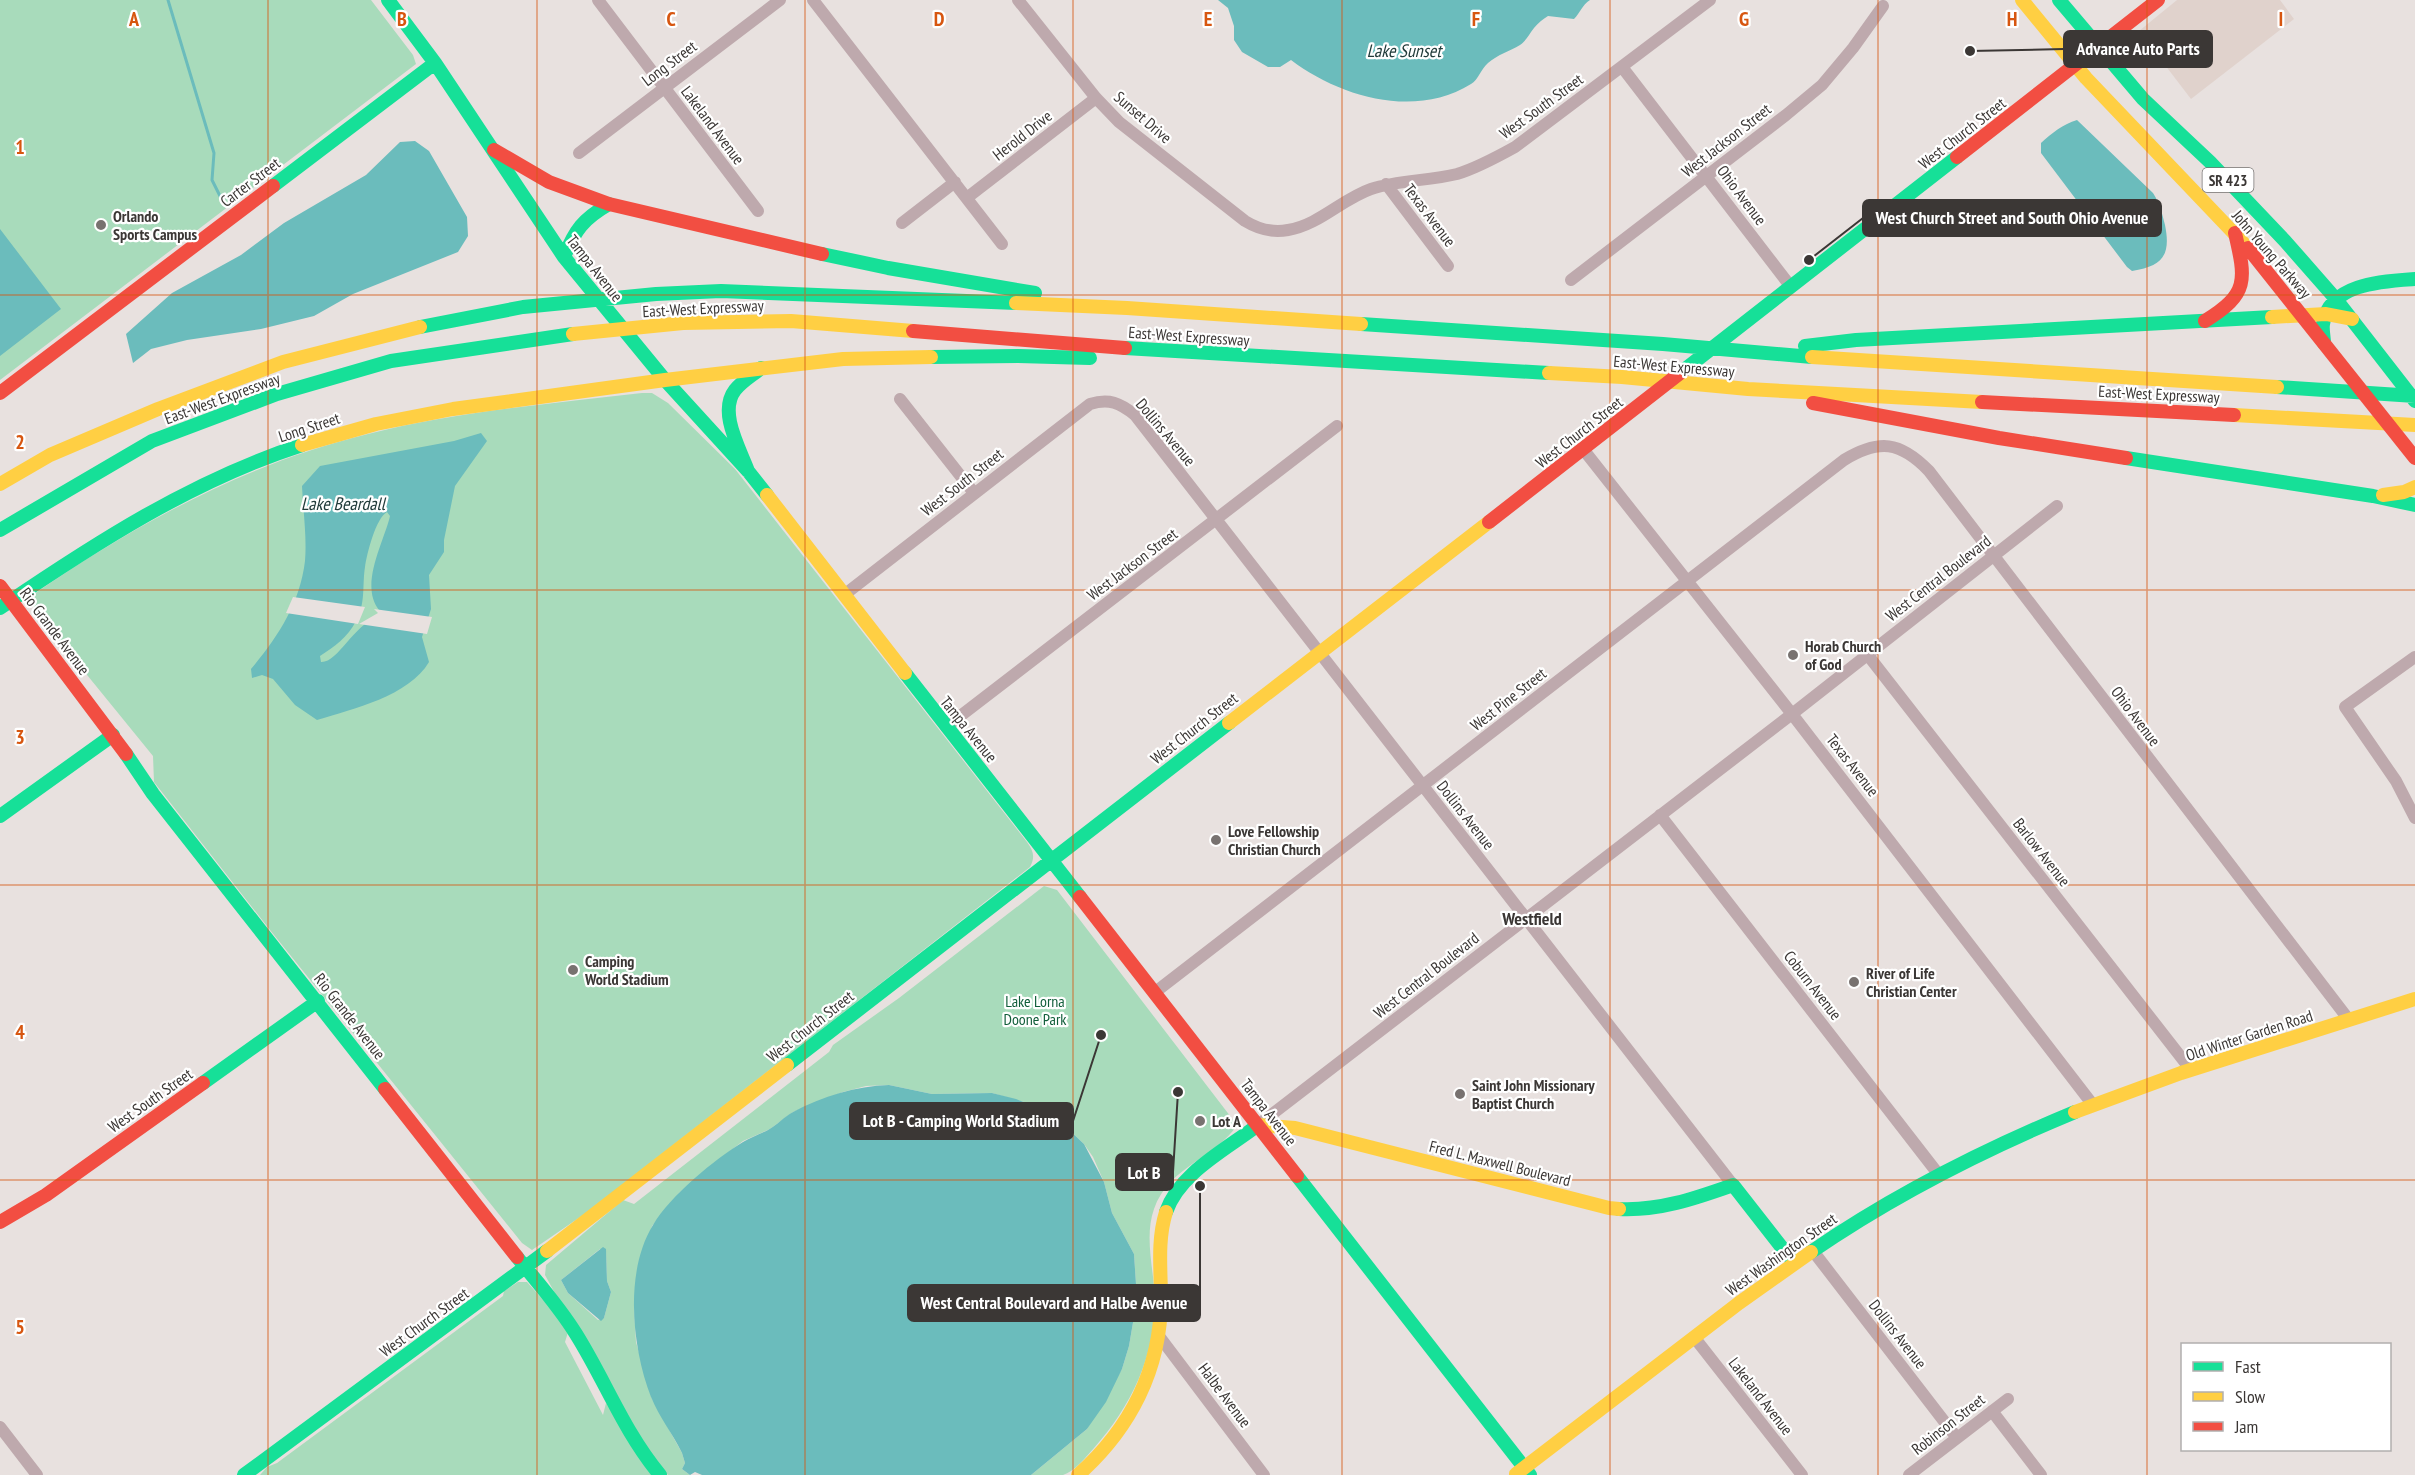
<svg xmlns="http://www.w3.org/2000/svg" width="2415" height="1475" viewBox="0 0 2415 1475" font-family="'PT Sans Narrow',sans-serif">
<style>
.built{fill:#e0d2cc}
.green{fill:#a8dbbb;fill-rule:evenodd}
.water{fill:#6bbcbc;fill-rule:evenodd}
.pier{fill:#e8e1df}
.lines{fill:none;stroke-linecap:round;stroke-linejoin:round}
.stream{stroke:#6bbcbc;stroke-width:3}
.street{stroke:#bea9ad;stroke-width:12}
.fast{stroke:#16e098;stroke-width:14}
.slow{stroke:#ffcf43;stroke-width:14}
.jam{stroke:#f24e42;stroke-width:14}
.grid{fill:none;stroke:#d75610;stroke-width:1.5;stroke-opacity:0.55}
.poi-dot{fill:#787270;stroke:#fff;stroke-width:2}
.labels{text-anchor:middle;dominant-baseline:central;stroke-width:4.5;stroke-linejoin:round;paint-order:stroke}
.shield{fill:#fff;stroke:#767372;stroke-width:1.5}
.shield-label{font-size:15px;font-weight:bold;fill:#3b3735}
.street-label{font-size:16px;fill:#3b3735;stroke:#fff}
.poi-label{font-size:16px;font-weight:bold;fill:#3b3735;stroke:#fff;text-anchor:start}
.park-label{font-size:16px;fill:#115e3a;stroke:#fff}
.water-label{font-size:18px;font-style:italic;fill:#223c3b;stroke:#fff}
.neighbourhood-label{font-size:18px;font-weight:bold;fill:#3b3735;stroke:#fff}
.grid-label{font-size:20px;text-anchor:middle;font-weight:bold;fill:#d75610;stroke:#fff;stroke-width:4.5;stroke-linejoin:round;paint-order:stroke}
.leader{fill:none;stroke:#3b3735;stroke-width:2}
.callout-dot{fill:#3b3735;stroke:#fff;stroke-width:2}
.callout{fill:#3b3735;stroke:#3b3735;stroke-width:2}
.callout-label{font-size:18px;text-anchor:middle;font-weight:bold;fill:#fff}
</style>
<rect width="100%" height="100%" fill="#e8e1df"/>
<path class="built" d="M2177,0h103l14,19 -103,80 -52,-68z"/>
<path class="green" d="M0,0h371l42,55 3,9 -416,316z
M642,393h10l16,10 67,66 292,373c7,10 8,15 3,25l-444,346 -54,37 -10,-7 -252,-313 -116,-148 -1,-26 -118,-145 -3,-11 2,-6c102,-70 213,-131 334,-160 90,-23 182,-30 274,-41z
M1044,886l13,4 180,235c-21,33 -68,41 -83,84 -10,28 0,61 1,91 0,57 -24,106 -61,148 -8,9 -20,24 -31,27 -9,0 -23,0 -32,0l56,-46 35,-60 7,-23 8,-47 -3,-45 -22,-41 -8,-31 -11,-25 -9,-13 -33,-31 -17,-8 -42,-12 -60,1 -43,-9 -23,1 -23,6 -50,20 -23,17 -27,12 -22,17 -41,34 -28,34 -18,83 2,33 16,57 30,54 3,10 -3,6 8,6h-22l-10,-9 -101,-169 -12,-22 1,-10 77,-65 11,4 195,-152 4,-7 66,-47zM600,1249l6,3 1,29 4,11 -7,26 -6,2 -30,-27 -7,-13z
M518,1282h9l42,47 -4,13 38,73 3,-12 49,72h-395l7,-8 10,-4 226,-167 1,-5z"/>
<path class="water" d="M1218,0h372c-8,5 -10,13 -16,19l-26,-3c-5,3 -10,7 -14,12 -5,6 -7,12 -14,17 -10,6 -23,10 -32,18 -7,6 -10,17 -17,21 -56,35 -131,13 -180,-24l-11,7h-12l-26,-15 -8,-12v-14l-6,-18z
M2077,120l76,73c7,11 9,20 12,32 6,30 -2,41 -33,46l-5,-4 -86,-114v-10c11,-10 22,-19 36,-23z
M415,141l14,10 38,66 1,19 -10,16 -105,42 -39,22 -53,13 -74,11 -36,9 -18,14 -7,-29 46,-41 69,-38 43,-32 82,-48 34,-33z
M0,229l61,80 -61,47z
M481,433l6,8 -32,45 -11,54v12l-15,23 2,34 -9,28 7,25c-20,34 -76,47 -112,58l-22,-15 -22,-26 -11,-4 -10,3 -1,-9c27,-32 49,-66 54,-108 2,-24 -2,-51 -3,-75l18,-20 134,-25zM387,512l3,4c-6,26 -31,69 -11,94l-1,7c-25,8 -40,46 -57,45l-1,-6c14,-9 28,-19 36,-35 10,-18 6,-35 9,-54 2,-14 11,-49 22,-55z
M889,1085l43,9 60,-1 24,6 35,14 33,31 20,38 8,31 22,41 3,45 -8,47 -7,23 -16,33 -19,27 -56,46h-329l-7,-3 -5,3 -8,-6 3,-6 -3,-10c-9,-19 -23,-36 -31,-56 -19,-49 -27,-125 2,-172 17,-29 62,-66 90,-83 8,-5 17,-8 25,-12 9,-5 16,-13 25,-18 30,-16 63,-26 96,-27z
M603,1247l3,2 1,32 4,11 -7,26 -3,3 -33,-28 -7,-13z"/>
<path class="pier" d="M293,597l72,10 -7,17 -72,-11z
M374,609l58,8 -5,17 -68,-10 19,-11z"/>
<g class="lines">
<path class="stream" d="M168,0l46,153 -2,27 10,20"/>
<path class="street" d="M598,0l160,211
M813,0l189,244
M1018,0l78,98 23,24 126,99c13,8 27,12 43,9 31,-5 54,-31 83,-41 27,-9 57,-8 86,-15 20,-6 40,-17 58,-27l195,-147
M1622,67l169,220
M579,153l201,-153
M1386,184l62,82
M968,197l128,-99
M902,223l53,-41
M1571,280l215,-165 36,-30 31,-37 30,-42
M900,399l74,94
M1583,449l209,265 301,391
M844,595l246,-191c19,-6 30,-1 45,11l598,770
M1867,654l324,416
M2415,657l-70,50 51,74 19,37
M946,727l391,-301
M1660,815l279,360
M1154,993l690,-533c35,-21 56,-19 85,11l420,549
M1258,1125l534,-411 265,-208
M1813,1251l144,187
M1159,1336l105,139
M1694,1337l108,138
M1992,1411l49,64
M0,1427l37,48
M1909,1475l99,-76"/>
<path class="fast" d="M388,0l47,63 129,194 101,123 83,91 19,24
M2059,0l84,99 67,63 75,79 50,57 80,103
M273,186l162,-123
M822,254l66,14 147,25
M564,257c11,-27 19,-38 45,-53
M1361,324l302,20 149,13
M420,327l103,-20 133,-13 65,-3 295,12
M2324,343c0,-6 -2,-13 -1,-19 6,-41 61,-43 92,-45
M1805,346l51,-6 416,-23
M1125,348l424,25
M931,357l87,-1 72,2
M1684,370l273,-213
M2277,387l138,9
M2126,458l247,38 42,9
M748,471c-8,-22 -30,-59 -13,-81 7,-9 18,-15 26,-22
M0,530l152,-89 125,-47 114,-33 182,-27
M0,608c94,-64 193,-128 302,-163
M905,673l175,224
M126,754l27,40 232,295
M0,816l113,-81
M787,1065l442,-342
M203,1083l115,-82
M1297,1176l233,299
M1619,1209c41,2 77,-11 114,-24l61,78
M1166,1212c13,-39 61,-63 92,-87
M1811,1252c83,-57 172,-102 264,-140
M517,1257c20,25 42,49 59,77 30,48 47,96 84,141
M244,1475l303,-224"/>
<path class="slow" d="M2022,0l64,78 162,170
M1016,303l111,5 234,16
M2272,317l54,-3 26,5
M573,334l110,-11 108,-2 122,10
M1812,357l465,30
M1549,373l73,4 126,12 234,13
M665,380l178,-21 88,-2
M2234,415l181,10
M302,445l74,-21 77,-15 212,-29
M0,484l50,-29 108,-46 125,-47 137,-35
M767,495l138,178
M2383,495l21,-3 11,-5
M1229,723l260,-201
M2075,1112l106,-39 234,-74
M1258,1125l37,3 314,80 10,1
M547,1251l240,-186
M1516,1474l223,-171 72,-51
M1078,1475c52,-46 83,-106 83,-176 0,-29 -4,-58 5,-87"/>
<path class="jam" d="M494,150l55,32 60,22 213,50
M1957,157l201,-157
M2248,248l167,210
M2205,321c44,-27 41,-41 30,-88
M913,331l212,17
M0,393l273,-207
M1982,402l252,13
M1813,403l186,35 127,20
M1489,522l195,-152
M0,586l126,168
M1080,897l217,279
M385,1089l132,168
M0,1222l46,-27 157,-112"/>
</g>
<path class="grid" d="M268,0v1475M537,0v1475M805,0v1475M1073,0v1475M1342,0v1475M1610,0v1475M1878,0v1475M2147,0v1475M0,295h2415M0,590h2415M0,885h2415M0,1180h2415"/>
<g class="poi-dot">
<circle cx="101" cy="225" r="6"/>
<circle cx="1793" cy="655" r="6"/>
<circle cx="1216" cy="840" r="6"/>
<circle cx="573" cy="970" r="6"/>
<circle cx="1854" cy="982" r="6"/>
<circle cx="1460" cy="1094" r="6"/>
<circle cx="1200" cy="1121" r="6"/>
</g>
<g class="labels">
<rect class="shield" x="2202.5" y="168" width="51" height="24" rx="4.5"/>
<g class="shield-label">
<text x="2228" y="180">SR 423</text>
</g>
<g class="street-label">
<text transform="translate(669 63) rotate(-37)">Long Street</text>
<text transform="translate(1541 106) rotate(-36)">West South Street</text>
<text transform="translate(1143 117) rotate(41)">Sunset Drive</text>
<text transform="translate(713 125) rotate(53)">Lakeland Avenue</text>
<text transform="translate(1962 133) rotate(-38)">West Church Street</text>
<text transform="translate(1022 135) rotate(-38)">Herold Drive</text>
<text transform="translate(1726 140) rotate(-38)">West Jackson Street</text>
<text transform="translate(250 182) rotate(-37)">Carter Street</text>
<text transform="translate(1742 195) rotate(53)">Ohio Avenue</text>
<text transform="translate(1430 215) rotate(53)">Texas Avenue</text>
<text transform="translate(2272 254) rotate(49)">John Young Parkway</text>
<text transform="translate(595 268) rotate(52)">Tampa Avenue</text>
<text transform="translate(703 308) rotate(-3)">East-West Expressway</text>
<text transform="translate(1189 336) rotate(4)">East-West Expressway</text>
<text transform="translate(1674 366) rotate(5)">East-West Expressway</text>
<text transform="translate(2159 394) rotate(3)">East-West Expressway</text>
<text transform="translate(222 398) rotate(-20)">East-West Expressway</text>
<text transform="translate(309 427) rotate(-18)">Long Street</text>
<text transform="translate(1166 432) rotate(50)">Dollins Avenue</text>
<text transform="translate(1579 432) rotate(-38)">West Church Street</text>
<text transform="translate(962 482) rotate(-38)">West South Street</text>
<text transform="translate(1132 564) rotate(-37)">West Jackson Street</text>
<text transform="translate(1938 578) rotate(-38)">West Central Boulevard</text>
<text transform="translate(55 631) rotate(53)">Rio Grande Avenue</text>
<text transform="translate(1508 699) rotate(-38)">West Pine Street</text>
<text transform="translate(2136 716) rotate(53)">Ohio Avenue</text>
<text transform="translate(1194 728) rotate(-38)">West Church Street</text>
<text transform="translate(969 729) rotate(51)">Tampa Avenue</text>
<text transform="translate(1853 765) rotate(52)">Texas Avenue</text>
<text transform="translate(1466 815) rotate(52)">Dollins Avenue</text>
<text transform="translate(2042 852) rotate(52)">Barlow Avenue</text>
<text transform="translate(1426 975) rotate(-38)">West Central Boulevard</text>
<text transform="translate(1813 985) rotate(52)">Coburn Avenue</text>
<text transform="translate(350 1016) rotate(52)">Rio Grande Avenue</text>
<text transform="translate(810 1026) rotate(-38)">West Church Street</text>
<text transform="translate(2249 1035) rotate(-18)">Old Winter Garden Road</text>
<text transform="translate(150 1100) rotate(-35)">West South Street</text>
<text transform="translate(1269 1112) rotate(52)">Tampa Avenue</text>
<text transform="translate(1500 1163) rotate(14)">Fred L. Maxwell Boulevard</text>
<text transform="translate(1781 1254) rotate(-35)">West Washington Street</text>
<text transform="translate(424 1322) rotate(-36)">West Church Street</text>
<text transform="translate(1898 1334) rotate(52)">Dollins Avenue</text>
<text transform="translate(1225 1395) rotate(53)">Halbe Avenue</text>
<text transform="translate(1761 1396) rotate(52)">Lakeland Avenue</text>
<text transform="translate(1948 1424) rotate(-38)">Robinson Street</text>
</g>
<g class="poi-label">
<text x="113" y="216">Orlando<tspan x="113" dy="18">Sports Campus</tspan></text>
<text x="1805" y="646">Horab Church<tspan x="1805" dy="18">of God</tspan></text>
<text x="1228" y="831">Love Fellowship<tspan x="1228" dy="18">Christian Church</tspan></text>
<text x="585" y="961">Camping<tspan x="585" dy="18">World Stadium</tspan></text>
<text x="1866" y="973">River of Life<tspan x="1866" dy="18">Christian Center</tspan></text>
<text x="1472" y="1085">Saint John Missionary<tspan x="1472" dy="18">Baptist Church</tspan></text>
<text x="1212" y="1121">Lot A</text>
</g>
<g class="park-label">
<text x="1035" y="1001">Lake Lorna<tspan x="1035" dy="18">Doone Park</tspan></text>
</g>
<g class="water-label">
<text x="1404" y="50">Lake Sunset</text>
<text x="343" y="503">Lake Beardall</text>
</g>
<g class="neighbourhood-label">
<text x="1532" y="918">Westfield</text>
</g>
</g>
<g class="grid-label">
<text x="134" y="26">A</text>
<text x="402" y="26">B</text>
<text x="671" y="26">C</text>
<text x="939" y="26">D</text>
<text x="1208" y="26">E</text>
<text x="1476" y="26">F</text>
<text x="1744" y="26">G</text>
<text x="2012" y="26">H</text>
<text x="2281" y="26">I</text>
<text x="20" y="154">1</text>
<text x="20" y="449">2</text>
<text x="20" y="744">3</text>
<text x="20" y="1039">4</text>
<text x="20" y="1334">5</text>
</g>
<path class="leader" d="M1970 51L2064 49M1809 260L1863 218M1101 1035L1073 1121M1178 1092L1173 1172M1200 1186L1200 1303"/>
<g class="callout-dot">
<circle cx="1970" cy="51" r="6"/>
<circle cx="1809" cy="260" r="6"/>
<circle cx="1101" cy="1035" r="6"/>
<circle cx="1178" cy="1092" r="6"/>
<circle cx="1200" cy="1186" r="6"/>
</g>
<g class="callout">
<rect x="2064" y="31" width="148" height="36" rx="6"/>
<rect x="1863" y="200" width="298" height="36" rx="6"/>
<rect x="850" y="1103" width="223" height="36" rx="6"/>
<rect x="1116" y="1154" width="57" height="36" rx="6"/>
<rect x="908" y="1285" width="292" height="36" rx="6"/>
</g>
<g class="callout-label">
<text x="2138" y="55">Advance Auto Parts</text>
<text x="2012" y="224">West Church Street and South Ohio Avenue</text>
<text x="961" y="1127">Lot B - Camping World Stadium</text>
<text x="1144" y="1179">Lot B</text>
<text x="1054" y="1309">West Central Boulevard and Halbe Avenue</text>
</g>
<rect x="2181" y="1343" width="210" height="108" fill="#ffffff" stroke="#b1afae" stroke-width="1.5"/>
<rect x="2193" y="1362" width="30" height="9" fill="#16e098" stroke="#b1afae" stroke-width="1.5"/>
<text x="2235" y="1373" font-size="18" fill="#3b3735">Fast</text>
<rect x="2193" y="1392" width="30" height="9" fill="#ffcf43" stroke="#b1afae" stroke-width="1.5"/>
<text x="2235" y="1403" font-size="18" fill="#3b3735">Slow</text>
<rect x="2193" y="1422" width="30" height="9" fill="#f24e42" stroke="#b1afae" stroke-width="1.5"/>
<text x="2235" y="1433" font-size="18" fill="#3b3735">Jam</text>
</svg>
